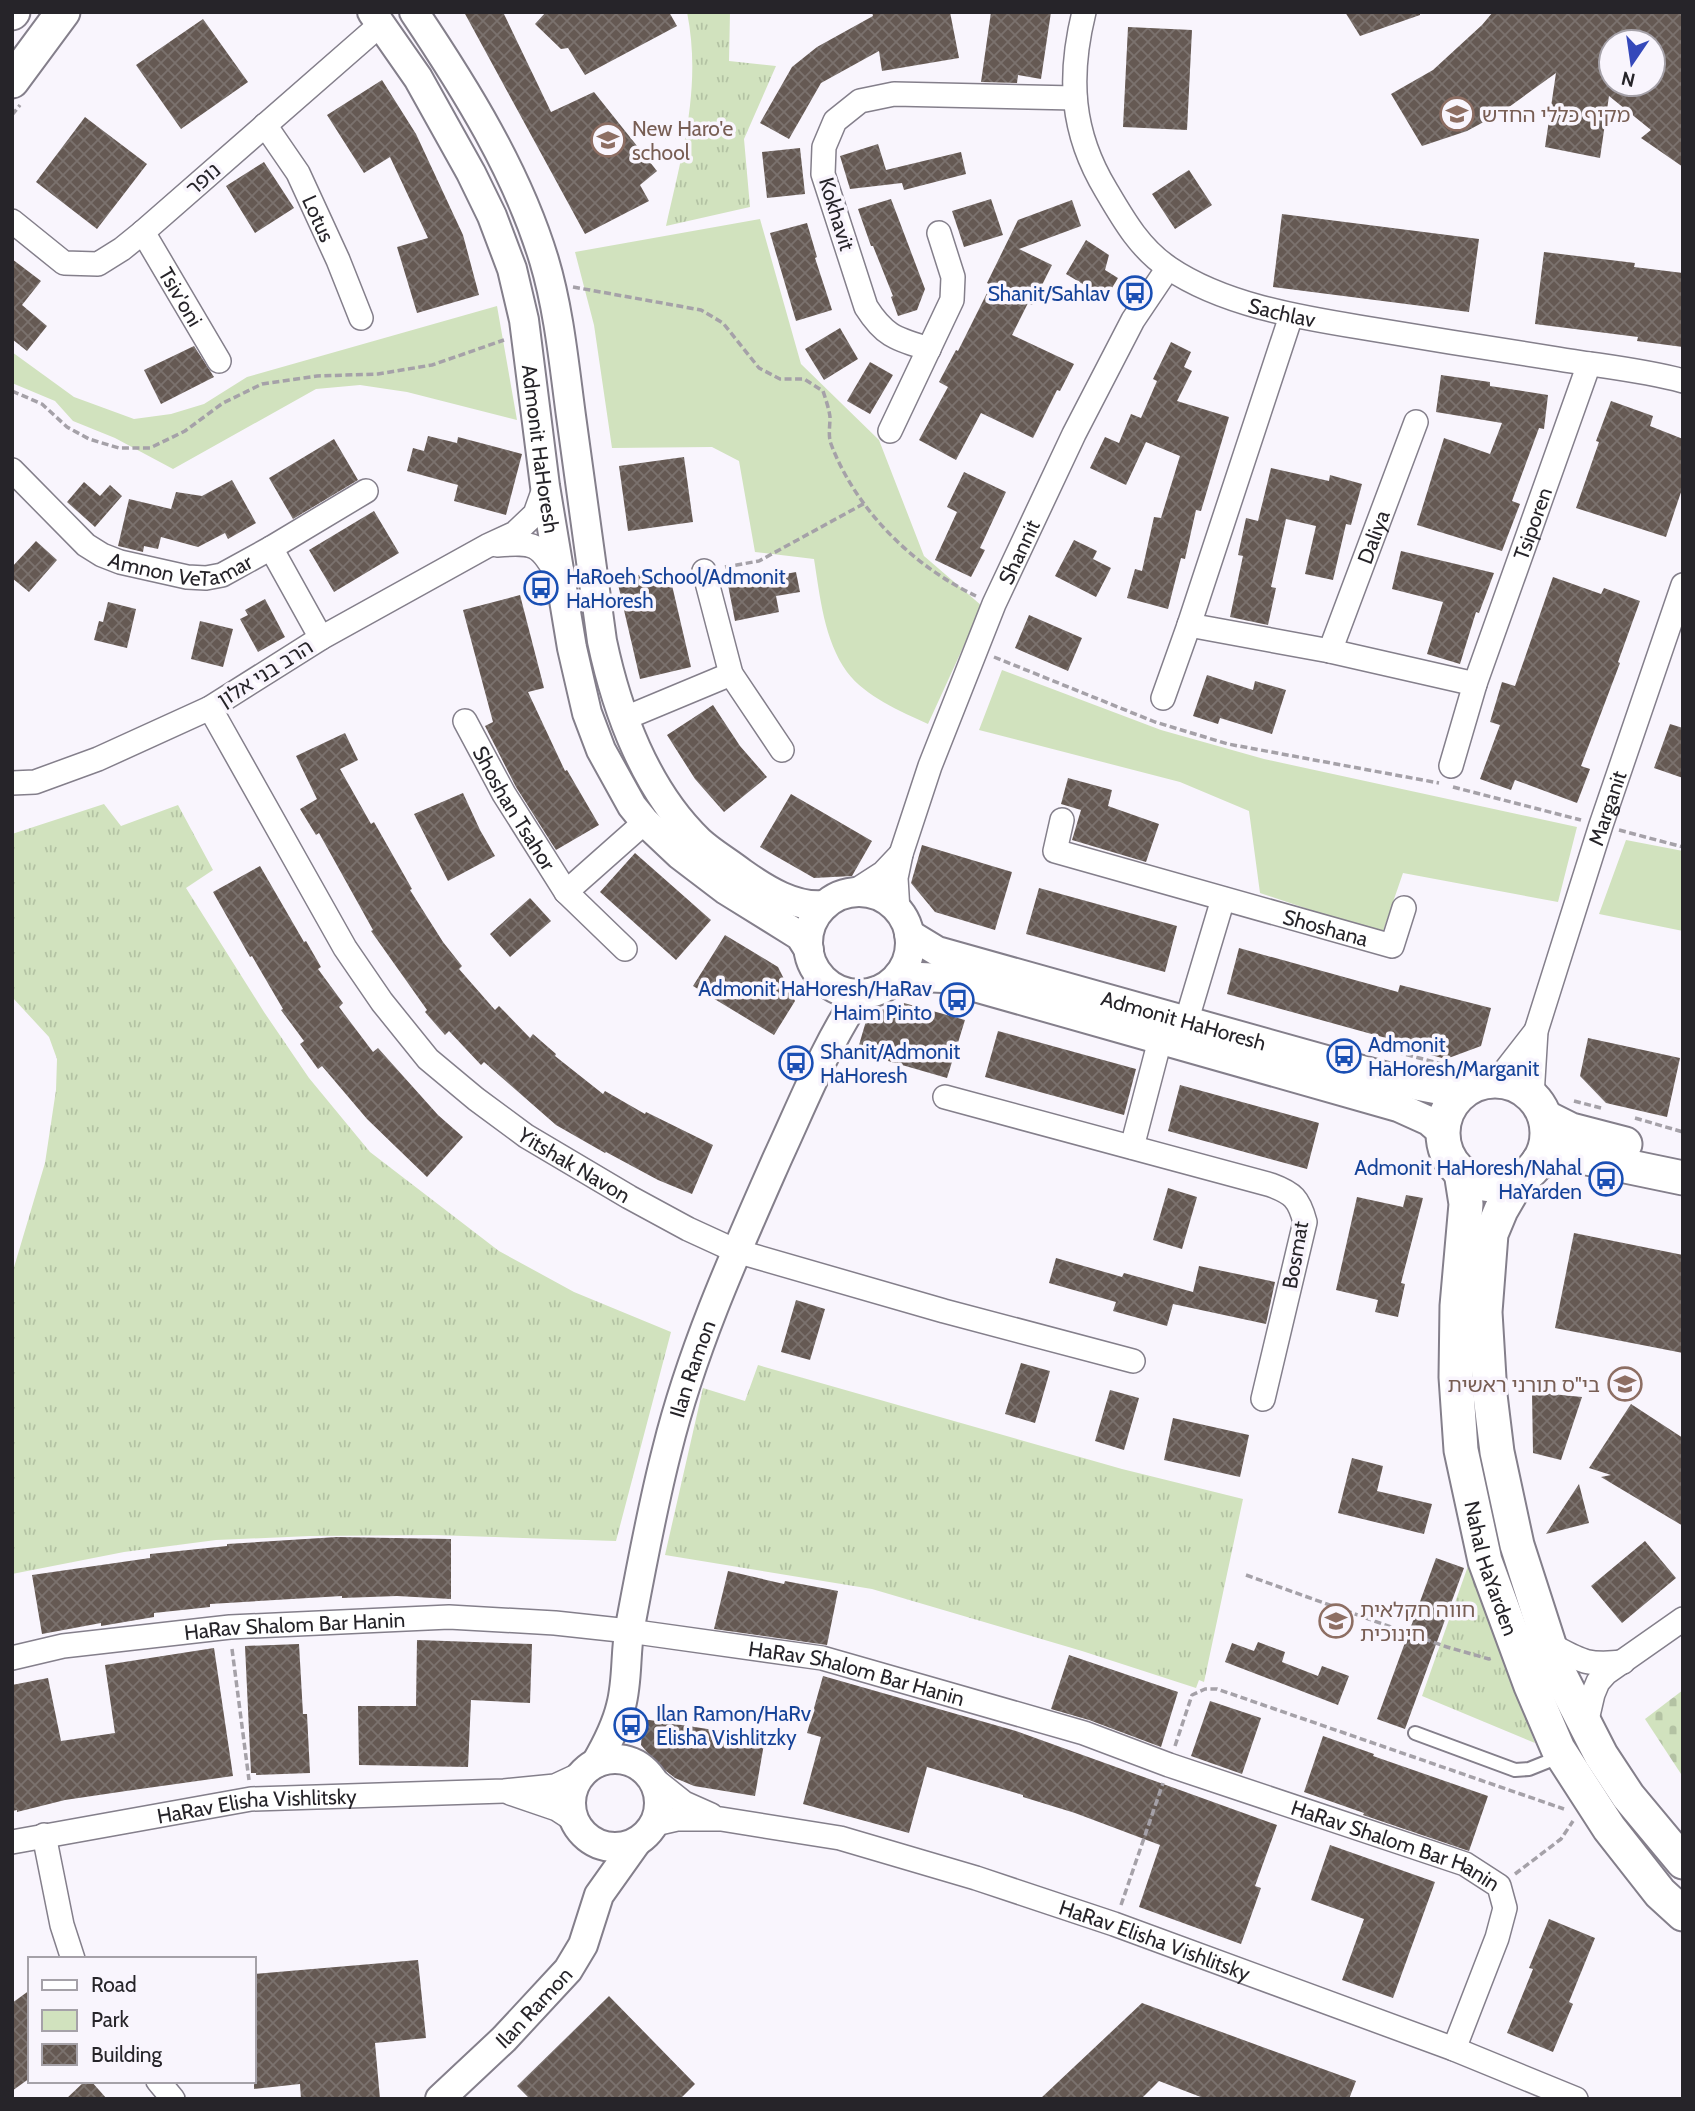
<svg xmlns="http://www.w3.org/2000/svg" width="1695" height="2111" viewBox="0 0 1695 2111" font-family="Cabin,'Noto Sans Hebrew',sans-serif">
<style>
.grass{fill:url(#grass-tufts)}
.cemetery{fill:url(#cemetery-stones)}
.green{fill:#d1e2be}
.building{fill:url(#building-cross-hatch);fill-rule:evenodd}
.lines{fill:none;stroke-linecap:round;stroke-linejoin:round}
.service-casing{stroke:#847f8b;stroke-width:16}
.minor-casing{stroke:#847f8b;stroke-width:26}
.tertiary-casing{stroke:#847f8b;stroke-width:32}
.secondary-casing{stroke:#847f8b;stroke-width:37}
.path{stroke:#a5a1a8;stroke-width:3.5;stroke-dasharray:7 3.5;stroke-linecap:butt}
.service{stroke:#fff;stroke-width:12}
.minor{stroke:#fff;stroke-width:23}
.tertiary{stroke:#fff;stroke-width:28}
.secondary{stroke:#fff;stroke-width:33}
.labels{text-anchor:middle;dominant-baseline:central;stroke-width:7;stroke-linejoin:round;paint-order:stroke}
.education-label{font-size:21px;fill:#785e54;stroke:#f9f5fd;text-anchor:start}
.street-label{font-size:21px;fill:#262429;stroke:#f9f5fd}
.transit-label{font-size:21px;fill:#164399;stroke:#f9f5fd;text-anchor:start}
</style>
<defs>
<pattern id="grass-tufts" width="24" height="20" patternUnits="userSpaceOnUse" patternTransform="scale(1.75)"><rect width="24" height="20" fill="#d1e2be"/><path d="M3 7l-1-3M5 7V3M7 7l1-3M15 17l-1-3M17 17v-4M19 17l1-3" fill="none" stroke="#b3c2a3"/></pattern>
<pattern id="cemetery-stones" width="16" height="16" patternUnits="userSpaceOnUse" patternTransform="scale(1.75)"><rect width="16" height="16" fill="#d1e2be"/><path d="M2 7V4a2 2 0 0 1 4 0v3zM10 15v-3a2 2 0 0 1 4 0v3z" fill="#b3c2a3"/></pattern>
<pattern id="building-cross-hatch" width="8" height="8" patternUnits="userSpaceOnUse" patternTransform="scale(1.75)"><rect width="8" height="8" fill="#655953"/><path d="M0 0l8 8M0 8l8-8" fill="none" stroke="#7b726e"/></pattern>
</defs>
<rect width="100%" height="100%" fill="#f9f5fd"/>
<path class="grass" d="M687,12h43l-1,49 47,5 -32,73 6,68 -84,19c16,-72 36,-139 21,-214z
M104,804l17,22 57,-21 35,65 -27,18 78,124 45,66 61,74 129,99 75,41 97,40 -55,209 -182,-6 -124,1 -94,4 -92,12 -112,22v-300l33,-111 11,-73 1,-31 -8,-22 -37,-40v-163z
M758,1365l364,104 121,30 -39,183 -5,-2 -3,8 -114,-37 -210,-62 -207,-34 38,-167 42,13z
M1468,1566l67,177 -113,-47z"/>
<path class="cemetery" d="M1683,1690v87l-38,-58z"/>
<path class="green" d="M760,219l41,145 78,76 45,116 58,50 -54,118c-28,-13 -62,-27 -81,-52 -23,-32 -27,-76 -33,-113l-59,-7 -16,-91 -27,-14 -100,1 -18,-123 -19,-73z
M497,306l20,114 -110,-28 -47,-7 -44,4 -143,80 -58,-31 -42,-17 -18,-20 -43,-18v-31l62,45 60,22 37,-5 33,-10 43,-27z
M1002,670l159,60 103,29 313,68 -19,75 -155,-29 -21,61 -122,-41 -11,-82 -69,-29 -201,-52z
M1626,840l57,11v80l-84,-17z"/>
<path class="building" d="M464,12h39l48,100 43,-20 63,79 -17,14 9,16 -64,33z
M546,12h123l8,14 -92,49 -17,-27 -7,1 -26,-25z
M872,12h78l9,46 -77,13 -3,-20 -58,32 -32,56 -29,-16 32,-56 25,-20 56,-31z
M991,12h60l-10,67 -23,-4 -1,8 -36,-1z
M1345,12h75v3l-60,21z
M1493,12h190v155l-42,-29 10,-8 -42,-34 -9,62 -55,-11 11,-74 -54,39 -35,19 -45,15 -31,-52 42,-24 49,-45zM1611,42h42v42h-42z
M203,19l45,63 -67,47 -45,-64z
M1128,27l64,3 -5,100 -64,-3z
M382,80l34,54 47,101 16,60 -62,18 -20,-66 31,-9 -38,-81 -26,16 -37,-58z
M85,117l62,47 -50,65 -61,-47z
M878,144l8,26 75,-18 5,22 -62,16 -2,-7 -52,6 -10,-33z
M800,148l5,46 -38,4 -5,-46z
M264,162l30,46 -39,25 -29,-47z
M1189,170l23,35 -37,24 -23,-35z
M891,199l34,90 -8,21 -19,6 -7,-19 2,-1 -20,-50h-2l-13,-37z
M991,199l12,36 -39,12 -12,-36z
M1072,200l9,26 -62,23 33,16 -20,40 -4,-2 -16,32 62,29 -14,27 -3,-1 -24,48 -52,-25 -25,47 -37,-20 29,-53 -9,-5 17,-32 2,1 33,-66 -4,-2 31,-63z
M1282,214l197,25 -10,73 -196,-25z
M807,223l10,34 -2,1 17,52 -36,11 -26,-88z
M1086,240l23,15 -4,15 13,8 -12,20 -40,-24z
M1544,252l91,11 -1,4 49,6v74l-46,-6 1,-4 -103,-13z
M12,259l29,22 -19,24 25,21 -20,25 -15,-12z
M840,328l18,31 -34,21 -19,-31z
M1171,342l20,10 -7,15 8,4 -15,30 52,16 -28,94 -5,-1 -11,49 -4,-1 -13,51 -41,-11 8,-29 7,2 12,-54 7,1 19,-62 -34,-14 -20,43 -36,-17 15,-31 14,6 12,-29 10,4 16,-37 -4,-2z
M194,346l20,31 -53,27 -17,-34z
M870,362l23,13 -23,39 -23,-13z
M1441,375l49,7v4l58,9 -4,34 -5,-1 -27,73 8,3 -18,47 -85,-26 27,-87 46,16 12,-31 -66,-11z
M1611,401l42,15 -3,10 33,13v47l-17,51 -90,-29 23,-66 -3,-1z
M428,436l29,7 1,-6 64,17 -16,61 -52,-14 4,-16 -51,-14 6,-23 11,3z
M334,439l24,41 -65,39 -24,-41z
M684,457l9,65 -65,9 -9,-65z
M1271,468l58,13 1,-6 32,9 -11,41 -5,-1 -13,56 -28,-6 11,-48 -30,-7 -15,68 5,1 -8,37 -38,-8 13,-61 -5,-1 8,-37 12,3z
M964,472l42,20 -26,56 5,2 -14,27 -36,-17 22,-48 -10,-5z
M232,480l24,43 -28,16 -3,-6 -27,14 -37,-10 -3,12 -14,-3 -1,6 -25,-6 11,-47 42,10 5,-17 26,4z
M84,482l16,14 10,-11 12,11 -27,31 -28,-25z
M374,511l25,42 -65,39 -25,-42z
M1074,540l23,11 -4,8 18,9 -15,29 -41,-21z
M36,541l21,19 -28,32 -17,-14v-11z
M1401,551l93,22 -15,40 -3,-1 -16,52 -33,-10 16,-52 -51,-13z
M668,568l23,99 -51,12 -23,-99z
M796,572l4,20 -24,4 3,16 -44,9 -7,-36z
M1553,577l48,17 3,-6 36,13 -22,61 2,1 -39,103 9,3 -13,34 -62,-23 -4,10 -31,-11 20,-54 -10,-3 12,-40 13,4z
M520,595l24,93 -16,4 37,79 2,-1 32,55 -43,25 -40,-63 -31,-61 8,-4 -30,-112z
M265,599l20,38 -27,15 -18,-33 8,-4 -3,-5z
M108,602l28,7 -9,39 -33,-8 5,-19 4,1z
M1029,615l53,23 -14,33 -53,-23z
M200,621l33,8 -10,38 -32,-8z
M1207,675l46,15 2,-9 31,9 -14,44 -52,-16 -2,6 -25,-8z
M713,705l27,41 27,31 -43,35 -29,-33 -28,-44z
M1670,724l13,4v50l-29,-10z
M345,733l13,27 -18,9 31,55 3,-2 38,67 -2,1 33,52 19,24 -3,3 36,41 4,-4 31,32 3,-4 23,20 -1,2 48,38 2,-3 40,23 1,-2 67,33 -21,49 -34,-14 -52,-28 -1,1 -49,-28 -72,-63 -3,3 -32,-34 -4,4 -20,-23 2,-2 -56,-79 2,-1 -54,-97 -3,2 -16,-26 17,-10 -21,-43z
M1068,778l44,12 -4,16 51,18 -13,38 -74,-22 9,-30 -20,-6z
M463,793l17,37 15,26 -47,25 -34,-67z
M791,794l81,47 -20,35 -38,2 -54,-31z
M922,845l90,27 -17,58 -60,-18 -24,-29z
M635,853l76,67 -35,40 -76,-68z
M260,866l44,76 2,-1 15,26 -3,2 25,34 -4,4 34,45 5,-4 60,67 25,22 -36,40 -60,-58 -45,-53 -4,3 -18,-25 4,-3 -23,-31 2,-1 -31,-53 -2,1 -37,-65z
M1039,888l138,38 -12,46 -139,-38z
M530,898l21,23 -41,36 -20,-23z
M725,935l53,32 17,34 -21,34 -81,-49z
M1239,948l159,44 2,-7 91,23 -10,38 -35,13 -61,-16 1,-5 -159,-44z
M904,1003l61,17 -18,58 -90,-26 11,-38z
M998,1031l138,38 -12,46 -139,-38z
M1588,1038l92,20 -13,59 -61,-14 -26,-27z
M1180,1085l139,38 -12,46 -139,-38z
M1168,1188l29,9 -15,52 -29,-9z
M1406,1195l17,3 -22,85 4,1 -7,33 -23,-5 3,-12 -42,-10 21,-93 46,10z
M1574,1233l109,22v98l-128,-25z
M1056,1258l66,19 2,-4 69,19 6,-26 76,16 -9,42 -93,-20 -6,22 -54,-15 3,-9 -67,-19z
M796,1300l29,9 -15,51 -29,-8z
M1021,1363l29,8 -15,52 -30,-9z
M1110,1390l29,8 -15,52 -29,-9z
M1532,1392l50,5 -21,63 -28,-7z
M1631,1404l52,34v88l-82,-49 10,-2 -22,-7z
M1173,1418l76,17 -9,42 -76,-17z
M1352,1458l31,8 -6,25 55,13 -8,30 -86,-21z
M1579,1484l10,39 -43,11z
M337,1537l114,2v60l-54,-3 -55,2v-2l-132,8v3l-56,6v4l-53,9v-3l-59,11 -10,-59 118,-17v-4l77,-8v-2z
M1645,1541l31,37 -54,45 -31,-37z
M1436,1558l28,10 -59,161 -28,-10z
M728,1571l56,13 1,-3 53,10 -11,54 -113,-16z
M417,1640l115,4 -2,59 -59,-3 -3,67 -109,-2 -1,-59h58z
M1258,1642l27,10 -3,10 36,14 4,-10 27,10 -11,29 -113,-43 7,-19 22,8z
M299,1644l4,70h4l3,59 -54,2v-2h-5l-6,-127z
M214,1648l19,128 -107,15 -61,9 -48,12v-2l-5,1v-126l36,-7 13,63 54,-8 -10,-68z
M1069,1655l109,37 -17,55 -72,-27 -38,-11z
M823,1676l193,55 261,94 -22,61 6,2 -20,56 -102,-37 21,-62 -85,-32 -52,-16v-2l-96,-28 -18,66 -106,-29 18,-67 -14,-4z
M1210,1701l51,17 -19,56 -51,-18z
M643,1719l122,19 -10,58 -61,-10 -19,-8 -18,-14 -16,-19z
M1323,1736l51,18 -1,2 115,40 -19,55 -106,-36 1,-2 -60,-21z
M1330,1845l105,37 -42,116 -51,-18 22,-61 -53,-19z
M1549,1919l46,19 -26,64 4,2 -20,48 -46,-19 26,-64 -4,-1z
M418,1960l8,78 -51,5 5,56h-79l-1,-15 -46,5v-115z
M30,1990v88l-18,13v-88z
M609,1996l86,88 -15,15h-150l-13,-13z
M1142,2003l214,78 -7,18h-143l-47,-18 -18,18h-101z
M85,2081h6l16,18h-41z"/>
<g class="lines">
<defs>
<path id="service" d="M1415,1733l100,37 14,-1 30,-12"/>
<g id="minor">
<path id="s1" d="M1084,12c-16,65 -13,120 22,178 17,29 34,59 63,78 53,36 128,49 190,59 66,11 133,22 199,32 41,7 85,11 125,22"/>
<path id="s2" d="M265,125l33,48 40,87 23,58"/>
<path d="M12,221l52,42 34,1 24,-15 21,-17 238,-208"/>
<path id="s3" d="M143,232l76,129"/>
<path d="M929,349c-32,-10 -44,-12 -63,-42l-43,-133 1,-27 11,-26 25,-20 34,-7 181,4"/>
<path d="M890,431l62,-131 1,-23 -14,-44"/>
<path id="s4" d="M12,470l74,75 16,10 18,7 67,15 19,1 16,-3 49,-27 95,-57"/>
<path d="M497,545c37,-3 43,-2 61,32"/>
<path d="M271,548l50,90"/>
<path d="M704,571l27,103 51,76"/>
<path d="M1189,625l141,26 145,33"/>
<path id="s5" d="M1330,651l86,-229"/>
<path d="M1163,698l26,-73 102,-309"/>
<path id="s6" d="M210,708l135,240 37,54 46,57 48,40 50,37 103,61 59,32 48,22 208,60 189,50"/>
<path d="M623,719l108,-45"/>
<path id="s7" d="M465,721l39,73 62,98 59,57"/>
<path id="s8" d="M1451,766l24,-82 114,-320"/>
<path d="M12,783l23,-1 63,-23 112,-51 111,-70 166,-92 28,-13 20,-19 10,-28"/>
<path id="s9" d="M1062,820l-7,31 337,95 12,-38"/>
<path d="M566,892l79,-70"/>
<path d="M852,893l31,-20 18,-19"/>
<path id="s10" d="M898,911l-2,-33 5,-24 29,-88 64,-162 80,-170 59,-114 35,-52"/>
<path d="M1187,1019l36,-120"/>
<path d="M1497,1081l39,-50"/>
<path id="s11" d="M1532,1096l4,-65 65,-206 82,-240"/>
<path d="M945,1097l326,88c22,8 28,14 34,37l-42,177"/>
<path d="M1132,1147l28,-107"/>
<path d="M1549,1644c32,17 37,22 74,18"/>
<path id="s12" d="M12,1658l51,-12 167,-19 219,-10 106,6 74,8 193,27 262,75 85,32 296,99 34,22 6,22 -8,30 -43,111"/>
<path d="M1586,1724l7,-30 5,-12 8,-9 77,-54"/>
<path d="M649,1775l35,28 27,12"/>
<path d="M510,1793l47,16 17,11"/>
<path id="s13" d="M655,1824l22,-5h44l119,19 136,40 138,46 340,125 122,50"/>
<path d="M44,1835l18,90 11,34"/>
<path id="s14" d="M12,1842l239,-43 253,-8 51,-5 28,-13"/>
<path d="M158,2081l15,18"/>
</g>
<g id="tertiary">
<path id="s15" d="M372,12l46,66 53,95 21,43 20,53 12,51 21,166 27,162 15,65 14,37 31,56 13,16 35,33 46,35 74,46 9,14"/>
<path d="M414,12c51,76 103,159 130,248 15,50 20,104 27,156 10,75 20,150 31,225 15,71 44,149 97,200 13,12 29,21 43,32 24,17 53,35 83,32"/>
<circle cx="859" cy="943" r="51"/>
<path id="s16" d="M909,934l28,17 482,135 42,8"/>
<path d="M898,976l45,2 455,129 31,14 14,12"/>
<circle cx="615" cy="1803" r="44"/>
<path id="s17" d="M596,1763c11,-19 20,-36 25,-57 7,-26 4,-54 9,-79 11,-59 22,-119 37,-177 25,-101 68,-196 110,-291 26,-56 49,-115 83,-165"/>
<path id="s18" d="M440,2099l64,-60 64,-69 15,-25 16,-50 37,-52"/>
</g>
<g id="secondary">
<path d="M12,13l1,-1"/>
<path d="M12,81l51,-69"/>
<circle cx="1495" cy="1133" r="52"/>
<path d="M1545,1117l26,13 54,14"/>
<path d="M1538,1162l26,-6 18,1 101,21"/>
<path id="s19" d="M1461,1172l5,32 -9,102 -1,71 5,73 24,111 46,125 27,63 51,79 51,65 23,21"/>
<path d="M1519,1179l-18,31 -10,24 -6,78 5,83 7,57 20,93 40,124 44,86 27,41 55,66"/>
</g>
</defs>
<use href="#service" class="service-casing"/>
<use href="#minor" class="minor-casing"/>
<use href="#tertiary" class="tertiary-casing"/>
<use href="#secondary" class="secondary-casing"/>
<path class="path" d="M12,115l8,-10
M573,287l128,23 22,13 36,45 21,11h24l19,12c3,9 6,18 7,26 0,9 -2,19 1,27 25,66 82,122 145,152
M12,391l30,13 25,23 22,12 30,9h31l35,-17 38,-28 39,-19 55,-8 61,-2 54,-9 72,-25
M725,567l34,-6 106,-58
M994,657l161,65 73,22 211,39
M1453,787l128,33
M1619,830l64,17
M1396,1052l46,12
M1574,1101l27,7
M1635,1118l48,14
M1246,1575l201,72 42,12 3,-1
M232,1649l17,131
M1175,1746l17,-51 13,-6h12l347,120
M1515,1874l46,-35 12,-18
M1121,1905l42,-122"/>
<use href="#service" class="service"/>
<use href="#minor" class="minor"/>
<use href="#tertiary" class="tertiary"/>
<use href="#secondary" class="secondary"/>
</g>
<defs>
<symbol id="school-ring" viewBox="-11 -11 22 22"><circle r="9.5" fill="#f9f5fd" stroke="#8d6e63" stroke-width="1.5"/><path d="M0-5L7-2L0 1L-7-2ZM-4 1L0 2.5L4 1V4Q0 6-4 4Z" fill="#8d6e63"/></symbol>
<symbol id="bus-ring" viewBox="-11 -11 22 22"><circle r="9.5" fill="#f9f5fd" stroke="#1a4fb4" stroke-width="1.5"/><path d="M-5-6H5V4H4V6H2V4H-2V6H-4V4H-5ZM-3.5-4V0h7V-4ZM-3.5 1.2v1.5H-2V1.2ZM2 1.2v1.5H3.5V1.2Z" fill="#1a4fb4"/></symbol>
</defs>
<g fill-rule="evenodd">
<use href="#school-ring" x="1438" y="95" width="38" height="38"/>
<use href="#school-ring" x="589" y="121" width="38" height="38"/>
<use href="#bus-ring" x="1116" y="274" width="38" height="38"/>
<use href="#bus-ring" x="522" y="569" width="38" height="38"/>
<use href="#bus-ring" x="938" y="981" width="38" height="38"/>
<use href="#bus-ring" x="1325" y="1037" width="38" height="38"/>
<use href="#bus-ring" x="777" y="1044" width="38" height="38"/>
<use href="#bus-ring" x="1587" y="1160" width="38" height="38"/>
<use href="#school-ring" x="1606" y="1365" width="38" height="38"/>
<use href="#school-ring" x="1317" y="1602" width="38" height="38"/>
<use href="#bus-ring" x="612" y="1706" width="38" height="38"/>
</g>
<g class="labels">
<g class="education-label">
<text x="1482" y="114">מקיף כללי החדש</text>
<text x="632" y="128">New Haro'e<tspan x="632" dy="24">school</tspan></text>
<text x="1600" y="1384" text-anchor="end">בי"ס תורני ראשית</text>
<text x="1360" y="1609">חווה חקלאית<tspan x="1360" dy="24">חינוכית</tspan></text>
</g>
<g class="street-label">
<text transform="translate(203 179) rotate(-41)">נופר</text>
<text transform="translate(837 214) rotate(73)">Kokhavit</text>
<text stroke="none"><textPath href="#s2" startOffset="108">Lotus</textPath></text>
<text stroke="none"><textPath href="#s3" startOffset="75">Tsiv'oni</textPath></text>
<text stroke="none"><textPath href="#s1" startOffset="408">Sachlav</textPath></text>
<text stroke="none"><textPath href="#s15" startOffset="476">Admonit HaHoresh</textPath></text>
<text stroke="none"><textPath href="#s8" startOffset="256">Tsiporen</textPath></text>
<text stroke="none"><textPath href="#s5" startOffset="122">Daliya</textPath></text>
<text stroke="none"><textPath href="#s10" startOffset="382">Shannit</textPath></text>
<text stroke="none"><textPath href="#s4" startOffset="206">Amnon VeTamar</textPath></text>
<text transform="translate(265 673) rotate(-32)">הרב בני אלון</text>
<text stroke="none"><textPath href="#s7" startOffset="100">Shoshan Tsahor</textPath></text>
<text stroke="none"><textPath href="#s11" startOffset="299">Marganit</textPath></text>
<text stroke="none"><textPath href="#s9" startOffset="313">Shoshana</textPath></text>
<text stroke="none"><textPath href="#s16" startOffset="289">Admonit HaHoresh</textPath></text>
<text stroke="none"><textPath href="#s6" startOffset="595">Yitshak Navon</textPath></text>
<text transform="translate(1295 1255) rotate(-80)">Bosmat</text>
<text stroke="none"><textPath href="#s17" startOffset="408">Ilan Ramon</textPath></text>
<text stroke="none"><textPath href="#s19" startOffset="401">Nahal HaYarden</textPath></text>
<text stroke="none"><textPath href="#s12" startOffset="285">HaRav Shalom Bar Hanin</textPath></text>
<text stroke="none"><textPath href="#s12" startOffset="852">HaRav Shalom Bar Hanin</textPath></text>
<text stroke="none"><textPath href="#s14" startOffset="248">HaRav Elisha Vishlitsky</textPath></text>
<text stroke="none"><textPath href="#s12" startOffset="1419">HaRav Shalom Bar Hanin</textPath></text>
<text stroke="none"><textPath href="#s13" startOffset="518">HaRav Elisha Vishlitsky</textPath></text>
<text stroke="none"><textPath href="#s18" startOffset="131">Ilan Ramon</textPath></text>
</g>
<g class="transit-label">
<text x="1110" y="293" text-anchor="end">Shanit/Sahlav</text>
<text x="566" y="576">HaRoeh School/Admonit<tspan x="566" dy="24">HaHoresh</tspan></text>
<text x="932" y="988" text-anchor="end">Admonit HaHoresh/HaRav<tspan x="932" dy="24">Haim Pinto</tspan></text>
<text x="1368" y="1044">Admonit<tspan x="1368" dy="24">HaHoresh/Marganit</tspan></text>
<text x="820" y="1051">Shanit/Admonit<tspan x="820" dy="24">HaHoresh</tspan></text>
<text x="1582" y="1167" text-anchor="end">Admonit HaHoresh/Nahal<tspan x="1582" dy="24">HaYarden</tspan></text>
<text x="656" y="1713">Ilan Ramon/HaRv<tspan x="656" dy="24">Elisha Vishlitzky</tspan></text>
</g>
</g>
<rect width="1695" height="2111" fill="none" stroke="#262429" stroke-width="28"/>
<rect x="28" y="1957" width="228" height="126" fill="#f9f5fd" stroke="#a5a1a8" stroke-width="2"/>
<rect x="42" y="1980" width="35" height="10" fill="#ffffff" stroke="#a5a1a8" stroke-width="2"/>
<text x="91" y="1992" font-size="21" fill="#262429">Road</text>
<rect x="42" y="2010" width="35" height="21" fill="#d1e2be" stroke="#a5a1a8" stroke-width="2"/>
<text x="91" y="2027" font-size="21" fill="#262429">Park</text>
<rect x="42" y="2044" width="35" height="21" fill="url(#building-cross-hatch)" stroke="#a5a1a8" stroke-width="2"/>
<text x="91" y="2062" font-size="21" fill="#262429">Building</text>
<g transform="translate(1632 63) rotate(193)"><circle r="33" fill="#f9f5fd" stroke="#a5a1a8" stroke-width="2"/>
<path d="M0-5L12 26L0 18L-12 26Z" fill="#3548ba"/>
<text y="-10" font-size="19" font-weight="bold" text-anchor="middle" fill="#262429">N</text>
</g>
</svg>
